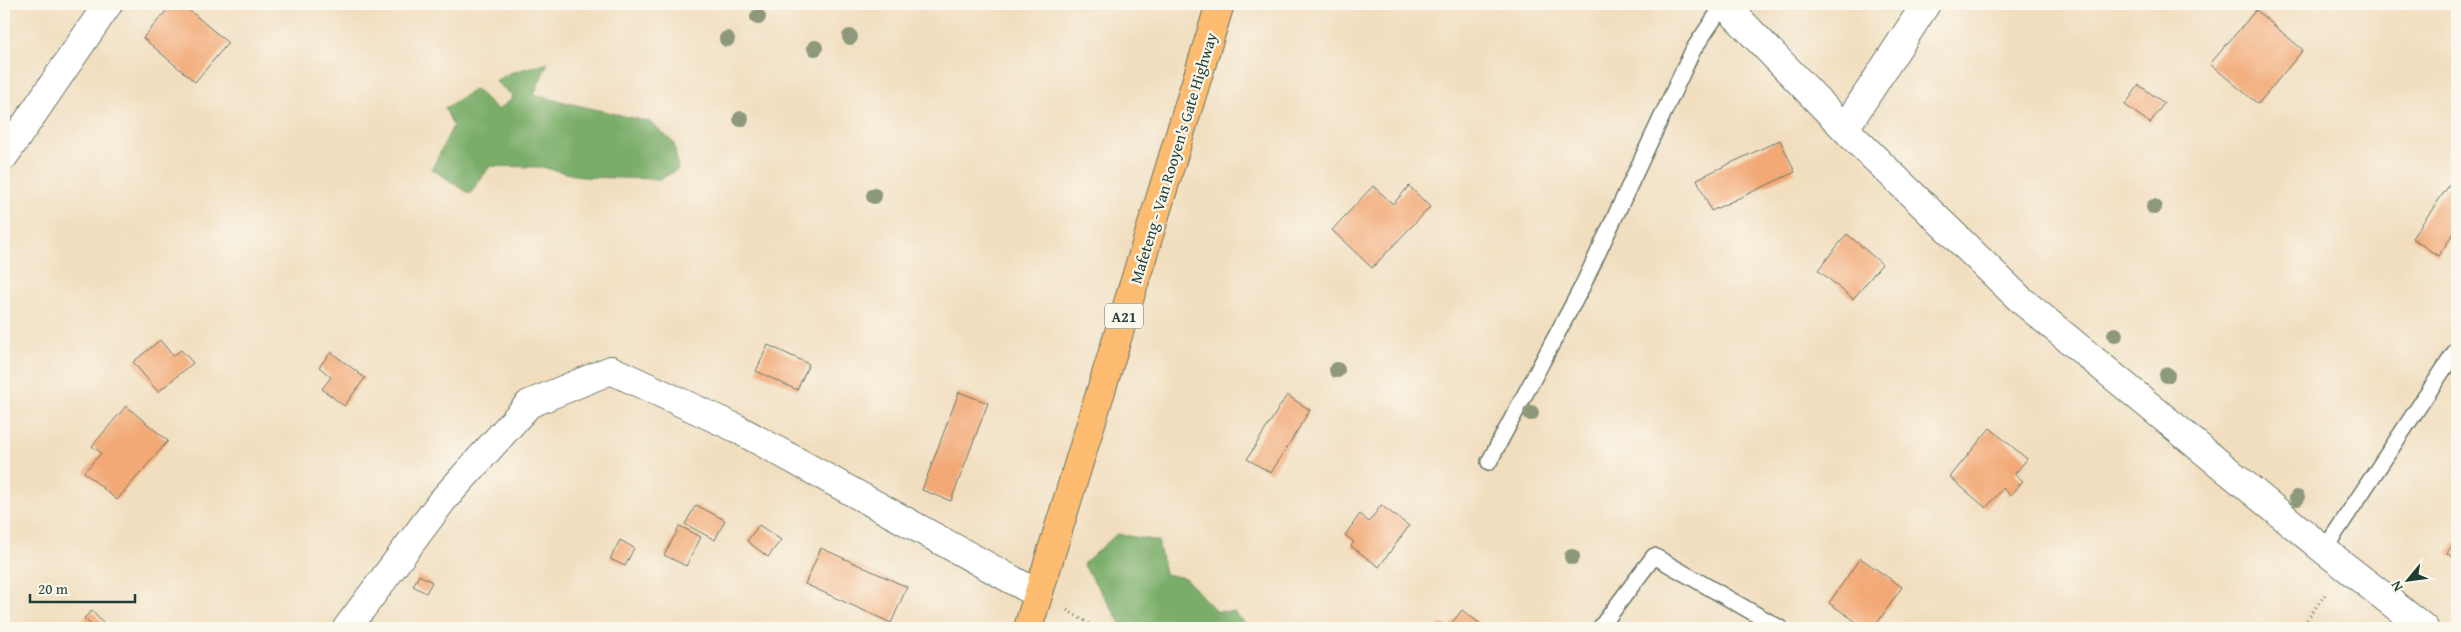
<svg xmlns="http://www.w3.org/2000/svg" width="2461" height="632" viewBox="0 0 2461 632" font-family="'Gentium Book Plus',serif">
<style>
.forest{fill:#7aad69;stroke:#4c754e}
.building{fill:#f2a976}
.lines{fill:none;stroke-linecap:round;stroke-linejoin:round}
.service-casing{stroke:#687565;stroke-width:18}
.minor-casing{stroke:#687565;stroke-width:30}
.primary-casing{stroke:#687565;stroke-width:30}
.path{stroke:#687565;stroke-width:3;stroke-dasharray:1 4;stroke-linecap:butt}
.service{stroke:#fff;stroke-width:15}
.minor{stroke:#fff;stroke-width:28}
.primary{stroke:#febc70;stroke-width:28}
.tree{fill:#8e997c}
.labels{text-anchor:middle;dominant-baseline:central;stroke-width:4.5;stroke-linejoin:round;paint-order:stroke}
.shield{fill:#fbf7ec;stroke:#61756b;stroke-width:1}
.shield-label{font-size:15px;font-weight:bold;fill:#1f3d34}
.street-label{font-size:16px;fill:#1f3d34;stroke:#fbf7ec}
</style>
<rect width="100%" height="100%" fill="#fbf7ec"/>
<filter id="ink" filterUnits="userSpaceOnUse"><feTurbulence type="fractalNoise" baseFrequency=".02" numOctaves="2"/><feDisplacementMap in="SourceGraphic" scale="10" xChannelSelector="R" yChannelSelector="G"/><feConvolveMatrix kernelMatrix="1 2 1 2 8 2 1 2 1" color-interpolation-filters="sRGB"/></filter>
<filter id="wash" filterUnits="userSpaceOnUse"><feTurbulence type="fractalNoise" baseFrequency=".0096" numOctaves="4" result="noise"/><feDisplacementMap in="SourceGraphic" scale="20" xChannelSelector="R" yChannelSelector="G"/><feGaussianBlur stdDeviation="1.12" result="paint"/><feColorMatrix in="noise" values="0 0 0 0 0 0 0 0 0 0 0 0 0 0 0 0 0 1.4 0 .05"/><feComposite in="paint" operator="in"/></filter>
<g filter="url(#wash)">
<rect width="100%" height="100%" fill="#f1debf"/>
<path class="forest" d="M548,62l-14,33 116,27 24,21 4,26 -17,10 -79,-2 -40,-10 -52,-1 -20,28 -38,-25 21,-43 -8,-18 30,-19 23,21 16,-13 -19,-16 15,-8z
M1117,534l41,7 7,33 20,4 31,33 18,1 16,16h-126l-41,-64z"/>
<g id="blocks">
<path class="building" d="M172,4h10l46,39 -33,39 -52,-44z
M2256,10l47,40 -45,54 -48,-40z
M2139,85l25,18 -14,20 -25,-18z
M1780,140l15,32 -84,39 -14,-32z
M2457,174v55l-19,27 -26,-18z
M1373,186l20,18 16,-18 21,21 -58,61 -40,-38z
M1847,234l35,30 -29,35 -35,-29z
M160,340l13,16 8,-6 12,13 -35,29 -25,-30z
M768,345l41,19 -12,26 -41,-19z
M331,352l34,26 -21,28 -22,-17 9,-12 -12,-10z
M959,392l29,11 -37,98 -29,-11z
M1287,395l23,15 -39,63 -24,-14z
M126,406l42,35 -51,59 -33,-28 17,-19 -9,-7z
M1990,428l37,31 -12,15 8,7 -13,14 -7,-7 -17,20 -36,-31z
M696,505l29,15 -10,20 -30,-16z
M1381,505l28,21 -30,41 -28,-21 3,-4 -9,-7 15,-21 9,8z
M759,525l22,15 -13,17 -21,-16z
M680,526l21,11 -15,29 -22,-11z
M2457,537v23l-10,-7z
M620,540l14,8 -9,18 -15,-7z
M821,548l86,39 -16,36 -86,-39z
M1860,558l42,29 -28,41h-9l-36,-25z
M419,575l13,7 -6,11 -13,-7z
M1462,610l21,16 -2,2h-33z
M92,611l11,12 -6,5h-3l-10,-10z
M1441,623l7,5h-11z"/>
</g>
</g>
<g filter="url(#ink)">
<use href="#blocks" fill-opacity="0" stroke="#687565" stroke-width="1"/>
<g class="lines">
<defs>
<path id="service" d="M1489,462l93,-175 111,-237 31,-46
M2324,550l133,-201
M1600,628l54,-72 126,72"/>
<path id="minor" d="M1724,4l130,134 167,162 303,250 100,78
M1845,128l81,-124
M4,156l104,-152
M347,628l95,-127 87,-97 82,-34 125,58 302,166"/>
<path id="primary" d="M1028,628l192,-624"/>
</defs>
<use href="#service" class="service-casing"/>
<use href="#minor" class="minor-casing"/>
<use href="#primary" class="primary-casing"/>
<path class="path" d="M1067,610l29,18
M2301,628l26,-36"/>
<use href="#service" class="service"/>
<use href="#minor" class="minor"/>
<use href="#primary" class="primary"/>
</g>
<g class="tree">
<circle cx="758" cy="17" r="8"/>
<circle cx="850" cy="37" r="8"/>
<circle cx="727" cy="39" r="8"/>
<circle cx="815" cy="48" r="8"/>
<circle cx="741" cy="119" r="8"/>
<circle cx="874" cy="196" r="8"/>
<circle cx="2154" cy="207" r="8"/>
<circle cx="2115" cy="335" r="8"/>
<circle cx="1337" cy="370" r="8"/>
<circle cx="2167" cy="375" r="8"/>
<circle cx="1531" cy="413" r="8"/>
<circle cx="2297" cy="498" r="8"/>
<circle cx="1572" cy="557" r="8"/>
</g>
</g>
<g class="labels">
<rect class="shield" x="1105" y="303.5" width="38" height="25" rx="4"/>
<g class="shield-label">
<text x="1124" y="316">A21</text>
</g>
<g class="street-label">
<text transform="translate(1173 158) rotate(-73)">Mafeteng - Van Rooyen's Gate Highway</text>
</g>
</g>
<rect width="2461" height="632" fill="none" stroke="#fbf7ec" stroke-width="20"/>
<g transform="translate(2408 580) rotate(241)" stroke="#fbf7ec" stroke-width="4" paint-order="stroke">
<path d="M0-4L9 19L0 12L-9 19Z" fill="#1f3d34"/>
<text y="-8" font-size="14" font-weight="bold" text-anchor="middle" fill="#1f3d34">N</text>
</g>
<path d="M30 594v8h105v-8" fill="none" stroke="#1f3d34" stroke-width="2.5"/>
<text x="38" y="594" font-size="15" fill="#1f3d34" stroke="#fbf7ec" stroke-width="4" paint-order="stroke">20 m</text>
</svg>
